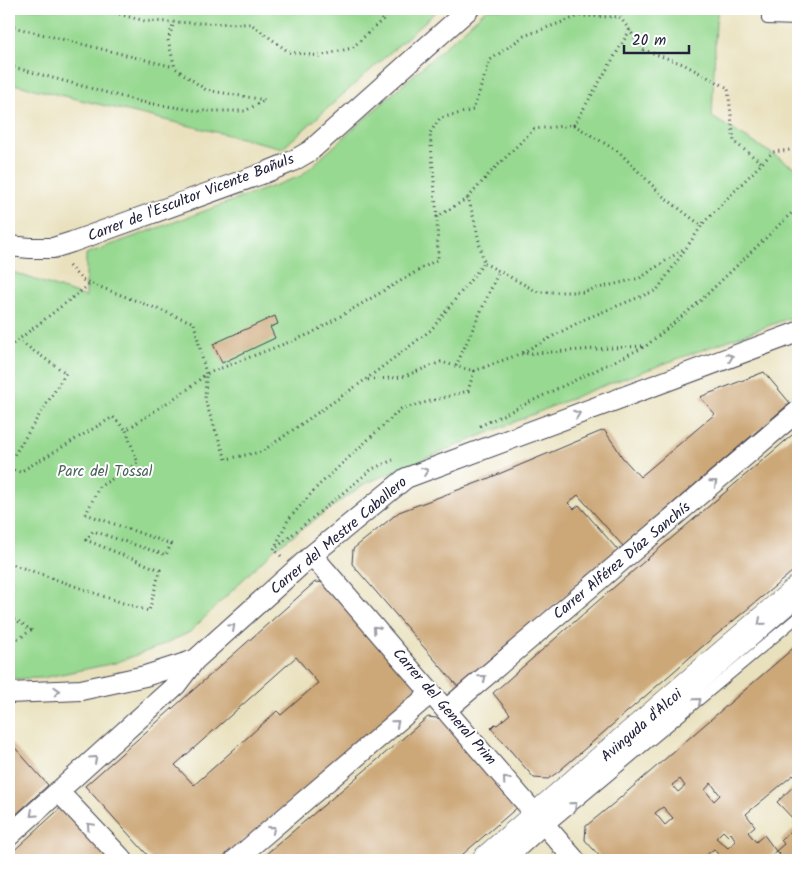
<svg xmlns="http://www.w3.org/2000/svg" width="807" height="869" viewBox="0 0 807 869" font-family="Kalam,sans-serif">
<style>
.green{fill:#97d991;stroke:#5c7e66}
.building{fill:#cca778;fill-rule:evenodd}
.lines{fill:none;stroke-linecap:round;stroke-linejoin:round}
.lane-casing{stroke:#403f4f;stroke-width:12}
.street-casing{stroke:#403f4f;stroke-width:22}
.secondary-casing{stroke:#403f4f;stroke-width:29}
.path{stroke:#403f4f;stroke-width:3;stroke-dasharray:1 4;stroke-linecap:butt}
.lane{stroke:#fff;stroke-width:10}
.street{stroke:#fff;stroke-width:20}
.secondary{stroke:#fff;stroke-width:28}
.oneway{stroke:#9c9ca7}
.labels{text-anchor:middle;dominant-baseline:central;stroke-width:4;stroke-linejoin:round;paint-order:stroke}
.street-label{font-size:15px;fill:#22223b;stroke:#fff}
.park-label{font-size:15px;fill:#4b6259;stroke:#fff}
</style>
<rect width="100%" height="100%" fill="#fff"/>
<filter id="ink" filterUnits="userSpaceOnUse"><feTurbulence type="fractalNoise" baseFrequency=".02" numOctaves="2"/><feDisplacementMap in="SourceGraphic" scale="10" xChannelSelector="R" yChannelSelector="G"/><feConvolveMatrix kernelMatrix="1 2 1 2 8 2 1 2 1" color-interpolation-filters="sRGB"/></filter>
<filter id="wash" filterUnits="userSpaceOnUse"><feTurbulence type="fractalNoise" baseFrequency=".0096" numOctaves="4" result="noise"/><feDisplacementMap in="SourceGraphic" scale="20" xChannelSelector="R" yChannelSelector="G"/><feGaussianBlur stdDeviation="1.12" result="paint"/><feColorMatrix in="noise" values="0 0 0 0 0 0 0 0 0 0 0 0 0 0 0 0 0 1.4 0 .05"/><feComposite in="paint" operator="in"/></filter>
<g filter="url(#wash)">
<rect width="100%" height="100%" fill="#e9e1be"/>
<path class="green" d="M9,9h430l-156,139 -274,-65z
M487,9h231l-2,13 -4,95 80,49 6,1v148l-206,75 -228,94 -90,65 -84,83 -32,15 -43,16 -73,15 -33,1v-408l77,26v-43l215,-78z"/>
<g id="blocks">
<path class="building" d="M275,316l3,8 -8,3 5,11 -53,25 -9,-19z
M764,372l26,31 -167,143 -45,-51 -10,8 6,6 5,-4 43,50 -28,24 -4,-5 -131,114 -107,-124 1,-15 46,-37 83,-31 122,-51 12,17 6,10 18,20 75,-63 -15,-17z
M798,430v137l-95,79 -145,126 -10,7 -14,-1 -43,-50 4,-4 2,1 13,-11 -17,-21 112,-98z
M315,582l14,1 92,108 -201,169h-68l-67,-74zM296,657l22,26 -37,32 -4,-4 -83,74 -19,-20z
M798,644v137l-5,-6 -47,39 9,12 -7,6 8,10 8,-7 12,16 -6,5 4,4h-21l-3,-2 -2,2h-26l-8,-11 -9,7 3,4h-105l-18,-20 1,-14 27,-22zM680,779l5,7 -7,6 -6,-7zM711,783l9,12 -6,6 -9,-11zM663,807l10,11 -8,7 -10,-12zM723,831l5,5 3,-3 5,8 -8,7 -12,-10z
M428,717l16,2 75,87 -63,54h-197z
M9,741l39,44 -39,36z
M798,782v78h-18l3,-2 -7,-7 8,-7 -3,-4 15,-13 -3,-3 3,-2 -19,-20z
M65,804l50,56h-106v-5z
M557,850l8,10h-20z"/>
</g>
</g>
<g filter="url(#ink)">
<use href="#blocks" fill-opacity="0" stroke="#403f4f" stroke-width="1"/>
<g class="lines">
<defs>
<path id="lane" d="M767,9v10l31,1
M511,860l36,-33 251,-210"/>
<path id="street" d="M9,246l21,2h23l19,-6 192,-69 27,-11 19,-11 159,-142
M312,555l263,305
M9,693l72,-3 64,-14 50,-16
M446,710l352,-299
M58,791l65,69
M9,836l167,-151 19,-25 117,-105 94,-77 392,-146
M235,860l196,-167"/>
<path id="secondary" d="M486,860l312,-270"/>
</defs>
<use href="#lane" class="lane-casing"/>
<use href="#street" class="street-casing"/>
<use href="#secondary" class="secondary-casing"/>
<path class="path" d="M100,9l45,12 52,2 54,1 38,28 30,4 33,-8 42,-39
M614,9l30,41 39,14 45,24 6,54 28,21
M9,26l165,41
M630,30l-56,95 45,27 45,45 38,29
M9,66l132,36 58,9h46l20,-11 -59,-10 -31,-22 -7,-28 6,-18
M468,198l21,-24 45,-45 40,-4
M437,217l-7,-84 10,-15 33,-8 17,-50 34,-24 55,-20 41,1
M484,263l54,29h44l58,-14 45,-30
M642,346l-122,8 65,-35 72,-29 48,-69 68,-69 25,-3
M9,347l81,-63
M456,366l43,-95
M474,371l46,-17
M480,426l166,-80 52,-43 100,-96
M9,463l57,-90 -48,-33
M9,469l11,3 93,-55 13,13
M277,547l95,-78 21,-9
M281,556l-7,-7 14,-29 30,-34 83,-77 67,-18 6,-20 -33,-9 -39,15 -37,3 66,-50 53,-67 -10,-44 -6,-21 -31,19 1,42 -128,75 -104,40 -1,27 21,58 35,-7 104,-72
M9,563l114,40 26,8 11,-41 -74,-30 7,-9 73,24 5,-11 -85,-30 13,-27 39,-24 -12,-33 62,-41 18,-15 -12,-51 -112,-43 -15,-16
M9,619l9,2 13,9 -11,8 -11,1"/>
<use href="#lane" class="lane"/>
<use href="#street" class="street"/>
<use href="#secondary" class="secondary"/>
</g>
<defs><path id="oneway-chevron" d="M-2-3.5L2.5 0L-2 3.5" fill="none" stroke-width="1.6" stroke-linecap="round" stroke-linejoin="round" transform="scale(1.25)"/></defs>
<g class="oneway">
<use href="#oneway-chevron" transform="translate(730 357) rotate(-20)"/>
<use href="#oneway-chevron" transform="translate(577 414) rotate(-20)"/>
<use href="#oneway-chevron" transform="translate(425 471) rotate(-20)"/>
<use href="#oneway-chevron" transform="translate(714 483) rotate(-40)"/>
<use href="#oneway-chevron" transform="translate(761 622) rotate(139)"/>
<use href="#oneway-chevron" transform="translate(232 627) rotate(-42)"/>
<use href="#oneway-chevron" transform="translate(376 629) rotate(-131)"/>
<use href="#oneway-chevron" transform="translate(483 678) rotate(-40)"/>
<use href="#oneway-chevron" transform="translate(57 691) rotate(-2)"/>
<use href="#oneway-chevron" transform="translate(698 701) rotate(-40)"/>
<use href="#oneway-chevron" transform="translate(396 723) rotate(-40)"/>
<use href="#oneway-chevron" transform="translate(94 759) rotate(-42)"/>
<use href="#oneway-chevron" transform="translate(506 780) rotate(-131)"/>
<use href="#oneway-chevron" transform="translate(574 805) rotate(-40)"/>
<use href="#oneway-chevron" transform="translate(33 814) rotate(138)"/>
<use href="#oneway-chevron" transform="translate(90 826) rotate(-133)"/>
<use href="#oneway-chevron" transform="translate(272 829) rotate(-40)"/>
</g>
</g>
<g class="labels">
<g class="street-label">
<text transform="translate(191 198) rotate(-21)">Carrer de l'Escultor Vicente Bañuls</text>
<text transform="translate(339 536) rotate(-40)">Carrer del Mestre Caballero</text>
<text transform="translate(622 561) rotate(-40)">Carrer Alférez Díaz Sanchís</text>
<text transform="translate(444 707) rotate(49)">Carrer del General Prim</text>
<text transform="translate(642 726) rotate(-41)">Avinguda d'Alcoi</text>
</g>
<g class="park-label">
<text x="105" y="472">Parc del Tossal</text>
</g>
</g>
<rect width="807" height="869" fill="none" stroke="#fff" stroke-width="30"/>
<path d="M624 45v8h65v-8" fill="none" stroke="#22223b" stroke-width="2.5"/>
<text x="632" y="45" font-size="15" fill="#22223b" stroke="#ffffff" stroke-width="4" paint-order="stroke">20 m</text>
</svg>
